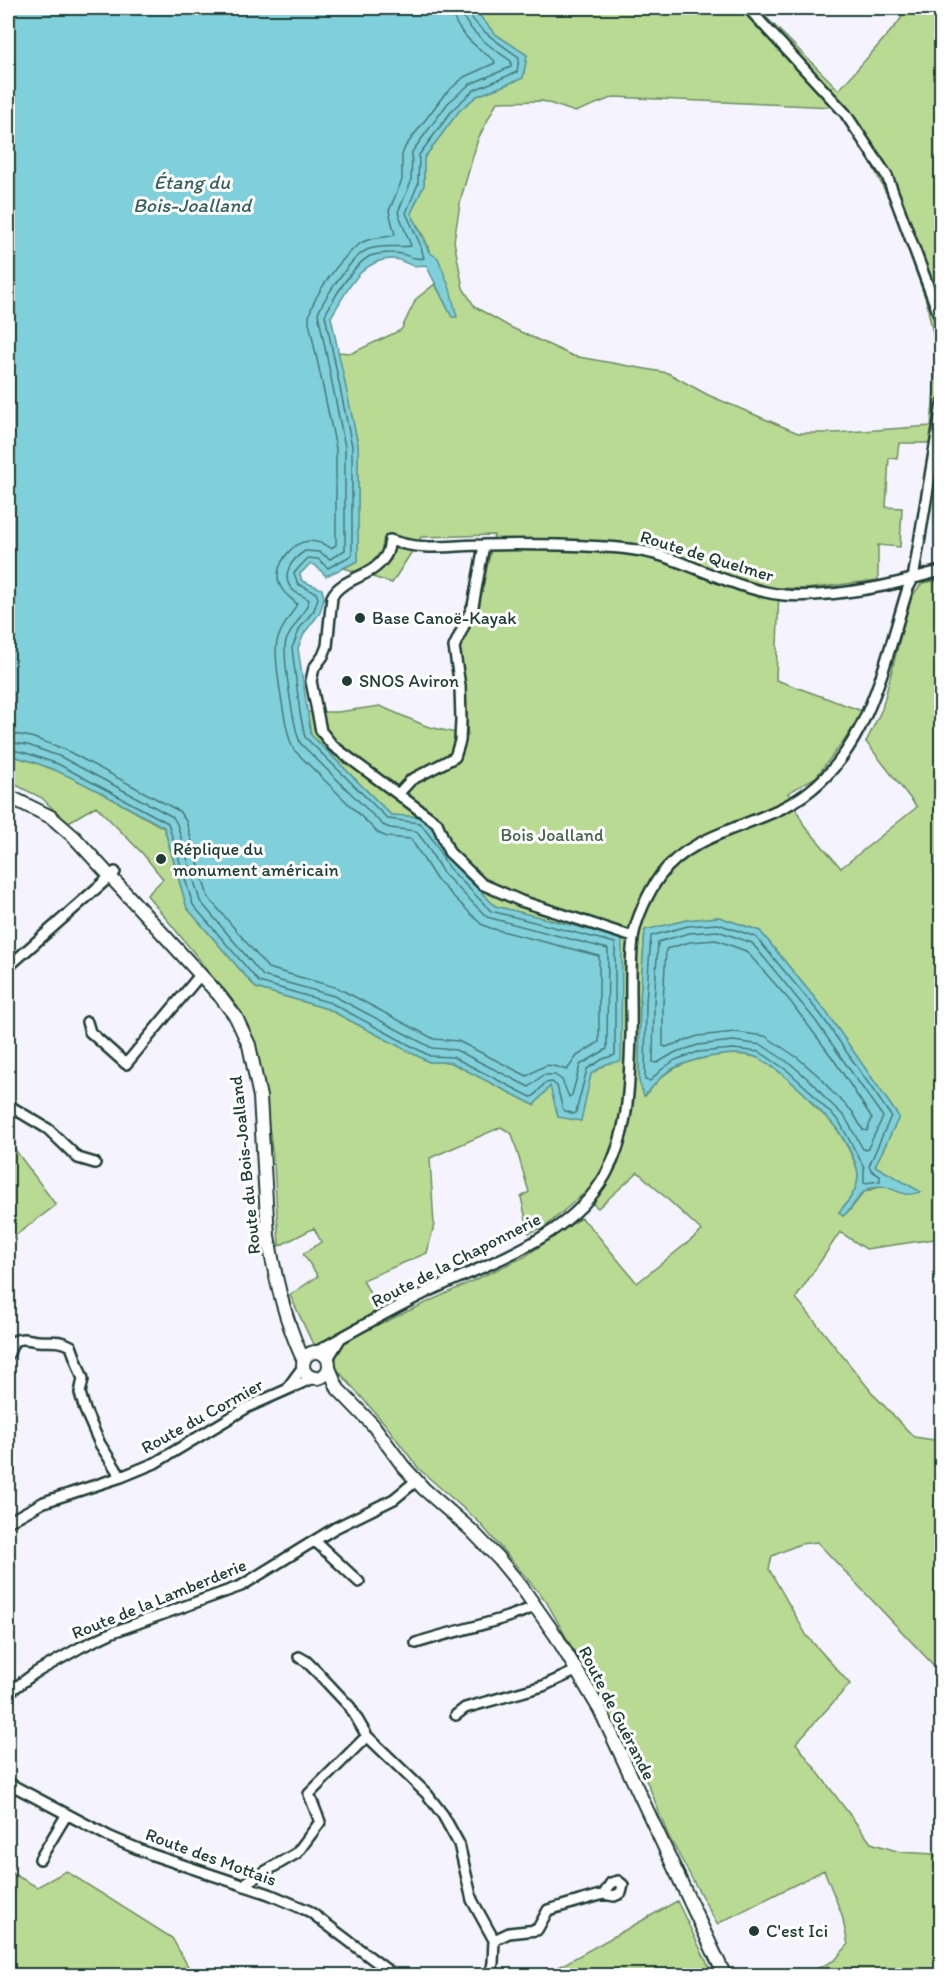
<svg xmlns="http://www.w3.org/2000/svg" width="949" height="1983" viewBox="0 0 949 1983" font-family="Itim,sans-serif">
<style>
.green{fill:#b9da93;stroke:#6c8c64;stroke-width:1.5;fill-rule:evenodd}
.water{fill:#80d0db;stroke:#599598;stroke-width:1.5}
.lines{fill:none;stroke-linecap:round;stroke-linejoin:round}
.shore{stroke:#467877;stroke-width:1.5}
.minor-casing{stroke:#1f3d34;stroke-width:14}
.tertiary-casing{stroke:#1f3d34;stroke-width:16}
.minor{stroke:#fff;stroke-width:9}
.tertiary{stroke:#fff;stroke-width:12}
.poi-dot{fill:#1f3d34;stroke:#fff;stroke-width:2}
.labels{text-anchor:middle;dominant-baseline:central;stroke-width:6;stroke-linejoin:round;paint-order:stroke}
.street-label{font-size:18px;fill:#1f3d34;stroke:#fff}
.poi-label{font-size:18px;fill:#1f3d34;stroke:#fff;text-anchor:start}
.park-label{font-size:18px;fill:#46644c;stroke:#fff}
.water-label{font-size:20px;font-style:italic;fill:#37625e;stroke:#fff}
</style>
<rect width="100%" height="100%" fill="#f5f4fe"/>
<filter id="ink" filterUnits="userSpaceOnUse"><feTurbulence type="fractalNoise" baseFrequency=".0167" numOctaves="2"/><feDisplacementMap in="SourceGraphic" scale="12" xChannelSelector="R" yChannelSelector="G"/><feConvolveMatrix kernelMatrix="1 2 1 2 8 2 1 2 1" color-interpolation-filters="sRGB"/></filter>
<g filter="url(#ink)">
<path class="green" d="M473,8h287l7,10 72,72 58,-66 11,-16h33v435h-42l-2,16 -8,-1 -3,49 16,1 -2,39 -22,-2v35l-72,9 -27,-1 -3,92 86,31 -7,15 -39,51 -28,16 16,32 37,43 76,-61 -51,-65 16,-33 28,-110 12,-16 19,-3v658l-75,11 -26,-17 -44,66 78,97 40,42 27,4v232l-124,-131 -17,2 -28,12 -3,13 38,67 43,48 -54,59 75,100 29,9 33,2 8,6v115h-137l31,-15 13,-15 -6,-30 -18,-45 -107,54 -49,-89 -19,-49 -103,-185 -67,-79 -60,-53 -34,-45 -74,-84 -21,-45 28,-19 -15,-22 18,-12 -7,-14 -35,18 -5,-82 -9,-66 -10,-48 -56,-91 -52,-64 16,-16 -20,-25 -47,-48 -29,17 -25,-25 -34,-17v-26c56,12 106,46 156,73l23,80 69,80 72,21 101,53h21l84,43 16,-19 30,35 11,-47 15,-10 16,-126 -127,-32 -42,-42 -15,-27 -16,-20 -31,-2 -80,-80 -5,-23h32l42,-6 46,20 42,10 -9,-90 19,-36 16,-75 -73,2 -29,46 -48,-15 14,-8v-115l-20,-93 14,1 49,-23 15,-31 19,-15 17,33 -26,-76 -15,-28 13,-28v-27l35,-47 18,-15 46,-18 4,-23 -32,-21zM614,97l220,10 26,34 33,66 33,93 11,53 -6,73 -96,7h-37l-90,-38 -40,-22 -95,-17 -63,-29 -35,-20 -12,-19 -9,-47 7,-43 17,-59 19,-37 46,-1 32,11zM719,917l41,14 66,81 73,105 -24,49 45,26 -23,-2 -11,-4 -10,2 -12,4 -14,18 -7,6 -4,-4c9,-10 19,-22 19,-36 1,-11 -18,-44 -26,-53 -5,-6 -11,-10 -17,-16 -3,-3 -5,-7 -8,-11 -8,-9 -40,-35 -51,-39 -26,-7 -67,1 -89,16 -9,5 -15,15 -22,23l-6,-15 1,-79 5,-72 42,-10zM501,1127l11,7 17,58 -8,5 8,36 16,-6 37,-32 16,13 40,-36 64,59 -65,52 -47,-57 -9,-8 -57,39 -139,65 -22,-42 64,-27 7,-28 -4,-67z
M8,1140l48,65 -48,36z
M8,1871l29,16 29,-16 106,67 17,30 10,7h-191z
M677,1901l36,74h-164l-1,-2z"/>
<path class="water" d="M8,8h465l22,26 32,21 -4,23 -46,18 -18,15 -35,47v27l-13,28 18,39 9,6 12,31 7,28h-5l-26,-52c-4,0 -10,2 -14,0 -7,-1 -10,-6 -18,-6 -34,-1 -47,33 -63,58l27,128v116l-32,15 -11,-11 -5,-1 -10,10 2,7 20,8 2,9 -4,15 -15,19 -7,16 13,87 80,80 31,2 16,20 15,27 42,42 127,32 -1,123 -15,3 -15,10 -10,47 -23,-4 -8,-31 -16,19 -84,-43h-21l-101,-53 -72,-21 -69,-80 -23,-81c-50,-26 -100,-60 -156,-72z
M719,917l41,14 66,81 73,105 -24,49 46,26c-5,1 -10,3 -15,2 -15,-3 -24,-14 -41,-3 -6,4 -14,19 -22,25l-4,-4c9,-10 18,-21 19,-35 2,-12 -17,-44 -25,-53 -5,-6 -11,-11 -16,-16 -5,-4 -8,-10 -12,-14 -12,-11 -32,-29 -47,-36 -22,-10 -73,1 -92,15 -8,6 -15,16 -22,23l-5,-15 1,-79 5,-72 42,-10z"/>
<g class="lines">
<path class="shore" d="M8,733l23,4 33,12 115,62 7,10 22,76 60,71 70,20 96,51 24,2 69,35c21,-13 17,-13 40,-6l10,-14 22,-14v-86l-109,-28 -9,-4 -45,-45 -25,-40 -24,-2 -9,-4 -84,-83c-8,-12 -21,-94 -17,-109 4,-14 13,-24 20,-37 -7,-7 -14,-10 -18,-21 -5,-17 12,-41 30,-42 8,0 15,3 22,7l5,-3v-97l-27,-126c-2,-20 36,-71 54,-80 10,-5 22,-4 32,-7l-6,-24 13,-31v-25l3,-8 39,-52 20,-18 31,-14 -1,-3c-16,-11 -42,-31 -42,-52
M8,742l20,3 33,12 112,60 4,7 23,77 63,75 71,20 98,52 24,2 73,37 14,-12h12l7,5 7,17 3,-2 8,-30 27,-16 1,-100 -121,-32 -44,-44 -17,-29 -10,-13 -26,-3 -7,-3 -82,-81c-7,-11 -19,-91 -15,-103 6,-15 20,-28 23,-41 -4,-4 -12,-5 -17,-11 -12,-14 0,-30 13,-38l14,1 11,7 15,-9v-103l-27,-134c7,-16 35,-59 51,-64 16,-5 29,-1 42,-3l-13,-34 13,-30 1,-30 36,-49 22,-19 41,-17v-6c-16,-11 -49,-33 -50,-53
M8,749l18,4 32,11 110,59 25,82 66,77 72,21 99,53 23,1 78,40 3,-1 11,-13 7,-1 5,4 6,24 11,4 2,-2 11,-43 16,-10 12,-4v-112l-124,-32 -43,-44 -15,-27 -13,-17 -32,-4 -83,-82 -5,-24 -8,-65 8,-20 14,-18 4,-12 -2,-5 -18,-9 -4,-11 14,-15 10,1 10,9 24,-13v-109l-27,-131c9,-17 28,-50 45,-59 6,-2 16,-3 23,-3 12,-1 19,8 31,5l-4,-14 -14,-31 12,-29 1,-29 35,-47 20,-18 43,-18 2,-15c-14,-10 -49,-31 -51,-49
M718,924l38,13 65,78 70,101 -22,50 3,5 8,5v5l-16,2v-16l-25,-46 -20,-19 -9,-11 -22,-20 -28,-19 -27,-3 -35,3 -23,8 -14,10 -11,11 -5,-1 1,-78 5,-66 37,-10z
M718,931l34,12 63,77 68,97 -16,33 -4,-1 -18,-32 -21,-20 -8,-11 -24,-21 -30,-20 -29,-4 -35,4 -24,8 -17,10 -4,-1 1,-59 4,-61 31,-9z
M716,940l30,11 44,50 44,59 38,58 -5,13 -4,-1 -11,-19 -21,-20 -9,-12 -24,-21 -33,-22 -30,-4 -37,4 -32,11 -3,-1v-43l3,-54 24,-7z"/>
<defs>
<path id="minor" d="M748,8l97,105 42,63 55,147
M935,8l7,8
M399,793l12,-13 44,-23 5,-16 1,-21 -1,-34 -6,-39 19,-41 11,-61
M633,937l-112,-36 -39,-17 -33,-32 -12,-29 -104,-77 -12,-15 -10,-50 3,-13 9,-12 4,-10 5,-49c9,-19 39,-19 52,-39 4,-4 5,-12 6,-18 34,12 61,5 95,5 40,-1 80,0 119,2 23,1 46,4 67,12 37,13 74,32 113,36 32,3 95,-6 127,-16 10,-3 20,-6 31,-8
M8,967l107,-95
M87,1022l3,10 36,32 75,-90
M8,1105l40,24 30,29 17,5
M316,1352c35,-20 71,-40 107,-58 63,-31 147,-54 183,-120 24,-43 23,-92 25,-139 1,-32 -2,-65 2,-96 2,-19 16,-48 27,-63 30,-41 86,-48 128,-71 79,-42 95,-139 120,-217l5,-9 29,-175
M8,1355l6,-14c9,-4 14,-1 24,0 12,1 21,-2 33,5l12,33 -3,14 5,17 15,34 21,33
M329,1361l1,-6 10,-16
M289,1386l14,-19
M8,1522l36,-20 77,-25 34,-14 93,-56 65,-29
M315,1541l44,41
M416,1643c40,-13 82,-20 120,-37
M299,1657l7,4 13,13 31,33 17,29 60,58 16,21 16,29 13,56 22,40 -1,23 -3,13
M8,1693l27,-20 46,-26 32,-15 128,-46 94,-58 59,-29 22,-18
M456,1715l9,-7 78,-22 35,-16
M8,1783l102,54 40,17 119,40 40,17 86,65
M40,1859l27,-45
M244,1886l3,-4 50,-29 23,-31 -11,-28 58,-58
M494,1940l15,-7 28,-3 11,-20 56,-16 10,2 7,-3 2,-8 -5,-4 -7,2 -7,11"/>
<path id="tertiary" d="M8,796l43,21 23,20 146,159 16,21 6,13 7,15 11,52 8,139c7,42 17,86 36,125
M303 1365a13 13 0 1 1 26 0a13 13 0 1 1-26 0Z
M329,1368l9,21 35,36 30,41 21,23 47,41 27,28 23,28 35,50 44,74 125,266"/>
</defs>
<use href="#minor" class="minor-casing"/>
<use href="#tertiary" class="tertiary-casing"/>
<use href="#minor" class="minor"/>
<use href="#tertiary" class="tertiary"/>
</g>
</g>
<g class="poi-dot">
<circle cx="360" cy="618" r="6"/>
<circle cx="347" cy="681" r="6"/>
<circle cx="161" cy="859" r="6"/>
<circle cx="754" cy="1931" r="6"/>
</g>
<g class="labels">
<g class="street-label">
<text transform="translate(707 556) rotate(17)">Route de Quelmer</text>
<text transform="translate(245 1165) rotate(-96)">Route du Bois-Joalland</text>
<text transform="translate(456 1260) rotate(-27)">Route de la Chaponnerie</text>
<text transform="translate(202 1416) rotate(-29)">Route du Cormier</text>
<text transform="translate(159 1599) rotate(-22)">Route de la Lamberderie</text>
<text transform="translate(617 1713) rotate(63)">Route de Guérande</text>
<text transform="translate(211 1857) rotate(20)">Route des Mottais</text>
</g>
<g class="poi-label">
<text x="372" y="618">Base Canoë-Kayak</text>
<text x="359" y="681">SNOS Aviron</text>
<text x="173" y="849">Réplique du<tspan x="173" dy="21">monument américain</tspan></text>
<text x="766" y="1931">C'est Ici</text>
</g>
<g class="park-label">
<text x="552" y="835">Bois Joalland</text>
</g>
<g class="water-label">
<text x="192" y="182">Étang du<tspan x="192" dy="23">Bois-Joalland</tspan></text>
</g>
</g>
<rect width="949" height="1983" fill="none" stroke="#fff" stroke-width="30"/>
<rect x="15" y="15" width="919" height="1953" fill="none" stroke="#1f3d34" stroke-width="2" filter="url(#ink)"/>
</svg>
